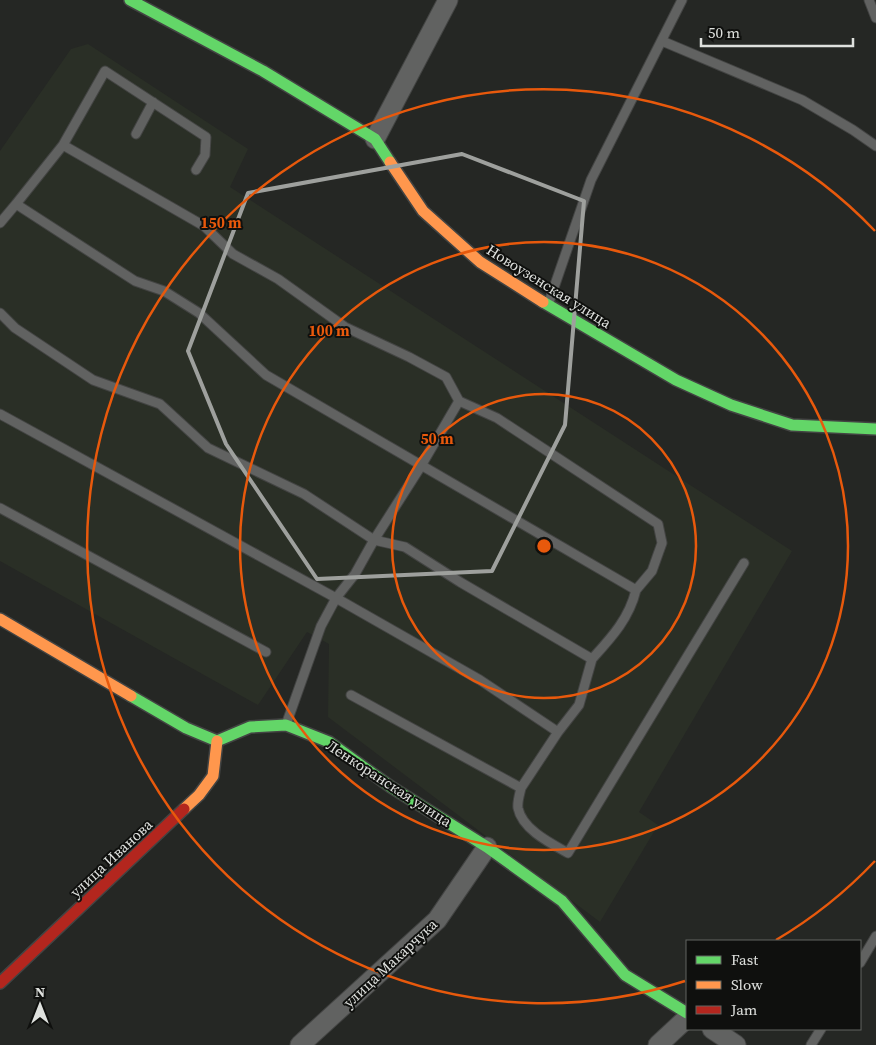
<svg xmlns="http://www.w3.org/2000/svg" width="876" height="1045" viewBox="0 0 876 1045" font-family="'Source Serif 4',serif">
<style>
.built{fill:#2a2f26}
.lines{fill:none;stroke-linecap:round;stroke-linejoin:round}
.lane-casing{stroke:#434443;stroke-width:11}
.street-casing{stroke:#434443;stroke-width:21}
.fast-casing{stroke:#434443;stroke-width:14}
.slow-casing{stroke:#434443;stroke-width:14}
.jam-casing{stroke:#434443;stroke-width:14}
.lane{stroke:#616261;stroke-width:9}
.street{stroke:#616261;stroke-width:19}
.fast{stroke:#63d668;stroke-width:11}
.slow{stroke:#ff974d;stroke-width:11}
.jam{stroke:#b3261e;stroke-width:11}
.marked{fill:none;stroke:#9ea09d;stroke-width:4;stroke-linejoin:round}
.ring{fill:none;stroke:#e8590c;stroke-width:2.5}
.labels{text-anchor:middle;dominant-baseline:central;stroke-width:4;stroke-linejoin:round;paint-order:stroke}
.street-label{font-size:15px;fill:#dfe1de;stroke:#0f100e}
.centre{fill:#e8590c;stroke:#0f100e;stroke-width:2.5}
.ring-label{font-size:15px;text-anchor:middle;font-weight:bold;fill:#e8590c;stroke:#0f100e;stroke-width:4;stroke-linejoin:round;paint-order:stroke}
</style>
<rect width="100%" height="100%" fill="#252724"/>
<path class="built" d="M88,44l160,105 -18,38 562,364 -153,261 19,13 -58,97 -272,-205 1,-73 -22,-12 -49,73 -258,-144v-410l71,-102z"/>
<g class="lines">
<defs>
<path id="lane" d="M869,0l7,18
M662,41l140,59 51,30 23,16
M136,134l17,-32
M63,145l141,81 29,28 45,25 67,48 64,30 37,20 13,24 38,17 161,106 4,19 -10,28 -16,19 -370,-215 -67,-62 -35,-22 -29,-10 -119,-77z
M63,145l42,-74 101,66 -1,18 -9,15
M0,223l16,-19
M549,302l42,-122 91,-180
M0,313l15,15 78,52 67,24 48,44 96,46 70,46 47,-74 38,-65
M0,414l336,184 -15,28 -34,96
M0,508l266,144
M351,695l170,93 37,-56 21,-27 13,-46
M558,732l-78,-52 -144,-82 19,-24 19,-34 31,7 55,35 132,77c19,-21 37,-40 44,-69
M521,788c-1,5 -4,14 -3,20 4,21 32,35 50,45l176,-290
M860,963l16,-27
M811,1045l10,-16"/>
<path id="street" d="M375,139l73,-139
M712,1029l24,16
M300,1045l137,-125 50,-73
M658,1045l29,-27"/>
<path id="fast" d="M130,0l133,71 112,68 15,23
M543,302l133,78 55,25 61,20 84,4
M131,696l55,32 31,13 33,-14 36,-2 43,17 62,45 96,60 75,54 63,74 62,38"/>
<path id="slow" d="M390,162l33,49 57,51 63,40
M0,619l131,77
M184,809l15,-14 14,-19 4,-35"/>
<path id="jam" d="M0,983l184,-174"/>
</defs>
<use href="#lane" class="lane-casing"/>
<use href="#street" class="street-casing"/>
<use href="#fast" class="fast-casing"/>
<use href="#slow" class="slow-casing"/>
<use href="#jam" class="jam-casing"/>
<use href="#lane" class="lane"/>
<use href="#street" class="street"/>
<use href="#fast" class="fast"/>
<use href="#slow" class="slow"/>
<use href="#jam" class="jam"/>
</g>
<path class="marked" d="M462,154l122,47 -19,224 -73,146 -175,8 -91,-135 -38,-93 60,-158z"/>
<g class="ring">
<circle cx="544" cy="546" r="152"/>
<circle cx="544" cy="546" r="304"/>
<path d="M875 861A457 457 0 0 1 776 940M685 981A457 457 0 1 1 875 231"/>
</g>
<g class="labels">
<g class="street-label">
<text transform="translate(549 286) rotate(32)">Новоузенская улица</text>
<text transform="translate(389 783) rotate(33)">Ленкоранская улица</text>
<text transform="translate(111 858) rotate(-43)">улица Иванова</text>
<text transform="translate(390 963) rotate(-43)">улица Макарчука</text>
</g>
</g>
<circle cx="544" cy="546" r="8" class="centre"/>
<g class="ring-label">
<text x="221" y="228">150 m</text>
<text x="329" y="336">100 m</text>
<text x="437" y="444">50 m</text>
</g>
<rect x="686" y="940" width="175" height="90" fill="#0f100e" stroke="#626461"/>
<rect x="696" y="956" width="25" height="8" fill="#63d668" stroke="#626461"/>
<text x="731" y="965" font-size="15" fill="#dfe1de">Fast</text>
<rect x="696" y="981" width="25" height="8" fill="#ff974d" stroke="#626461"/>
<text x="731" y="990" font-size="15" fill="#dfe1de">Slow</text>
<rect x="696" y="1006" width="25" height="8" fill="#b3261e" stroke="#626461"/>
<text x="731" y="1015" font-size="15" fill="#dfe1de">Jam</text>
<g transform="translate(40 1005)" stroke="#0f100e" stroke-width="4" paint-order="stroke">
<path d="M0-4L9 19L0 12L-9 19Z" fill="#dfe1de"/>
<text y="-8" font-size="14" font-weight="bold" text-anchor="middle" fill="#dfe1de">N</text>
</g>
<path d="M701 38v8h152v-8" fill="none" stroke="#dfe1de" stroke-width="2.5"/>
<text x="708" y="38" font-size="15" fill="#dfe1de" stroke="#0f100e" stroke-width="4" paint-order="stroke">50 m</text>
</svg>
